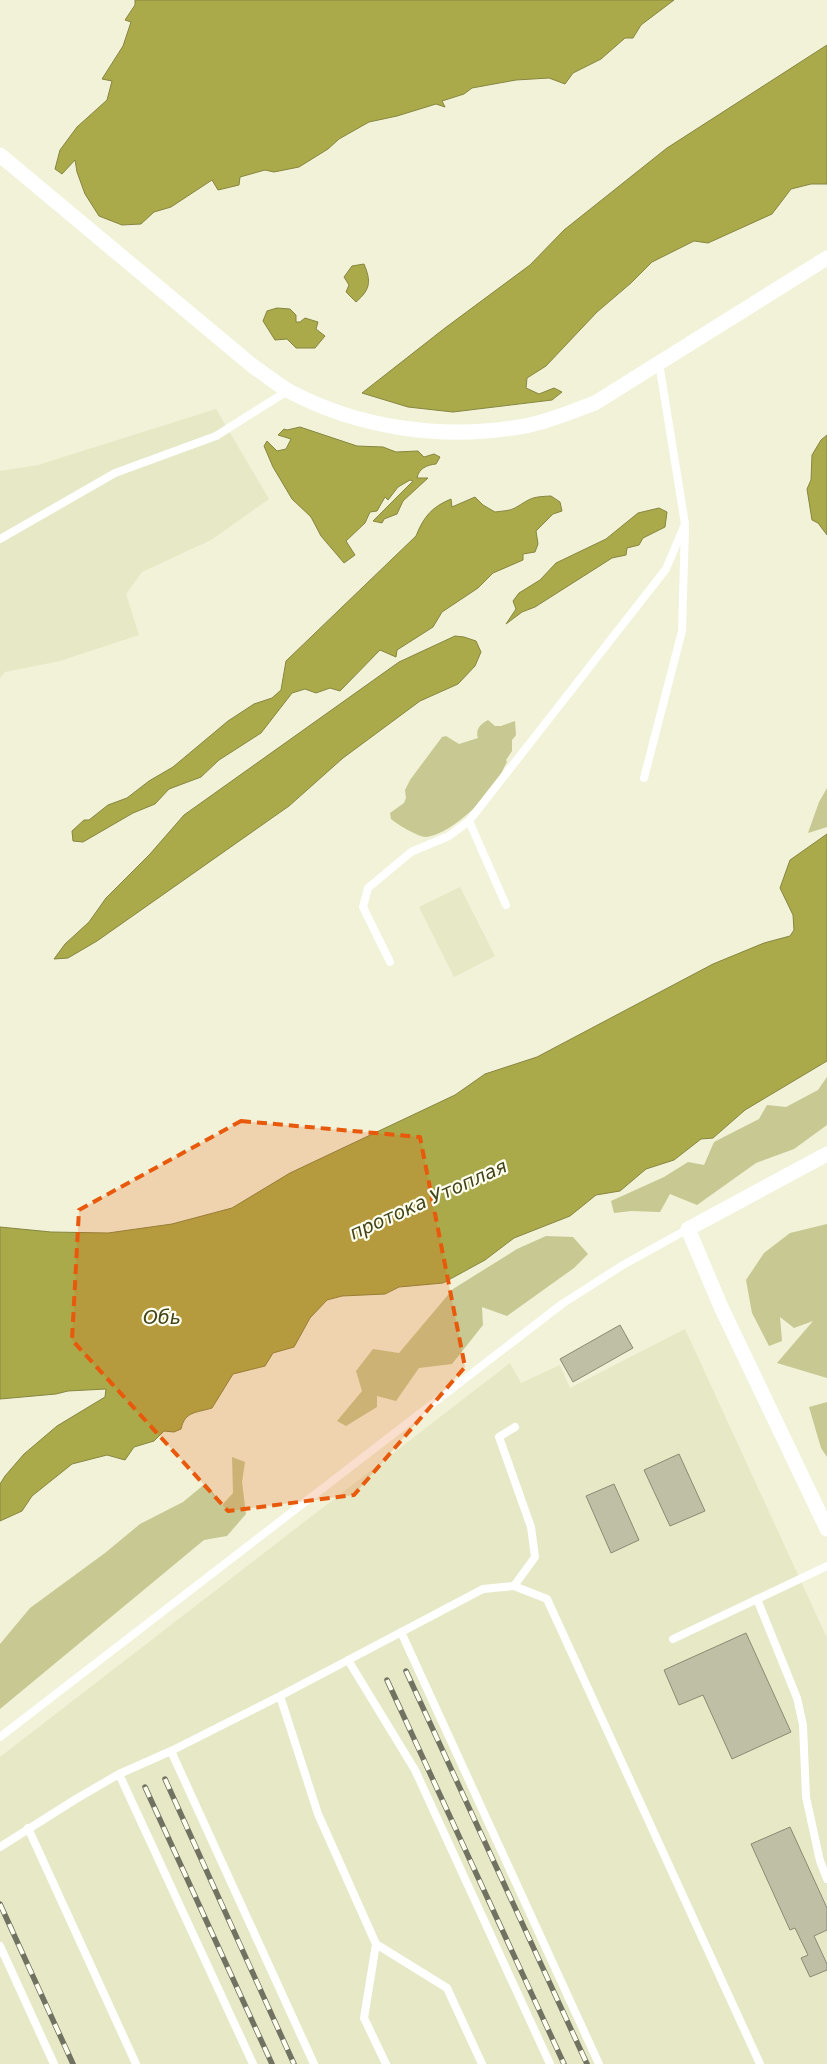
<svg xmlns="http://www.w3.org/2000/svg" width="827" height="2064" viewBox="0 0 827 2064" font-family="'DejaVu Sans',sans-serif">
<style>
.built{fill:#e6e8c6}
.green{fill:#c7c892}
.water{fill:#aaaa4b;stroke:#868640}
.building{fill:#bebfa5;stroke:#8a8b72}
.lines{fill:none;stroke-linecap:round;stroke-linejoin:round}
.service{stroke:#fff;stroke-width:8}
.minor{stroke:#fff;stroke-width:15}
.rail-casing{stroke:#717261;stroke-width:5.5}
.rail{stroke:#feffee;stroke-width:4;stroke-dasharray:11;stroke-linecap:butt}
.marked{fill:#e8590c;fill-opacity:0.2;stroke:#e8590c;stroke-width:4;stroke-dasharray:10 6;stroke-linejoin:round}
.labels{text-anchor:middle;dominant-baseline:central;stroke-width:4.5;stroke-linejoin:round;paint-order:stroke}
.water-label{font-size:19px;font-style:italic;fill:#44441c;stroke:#feffee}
</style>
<rect width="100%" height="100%" fill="#f1f2d7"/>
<path class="built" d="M216,409l53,90 -58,41 -69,32 -16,22 13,41 -79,26 -55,11 -5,6v-207l38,-6z
M460,887l35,69 -41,21 -35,-70z
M685,1329l142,309v426h-827v-307l510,-394 11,20 39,-18 10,23z"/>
<path class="green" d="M488,720l7,6h6l14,-5 1,14 -4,5v11l-6,9 1,2c-5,8 -7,17 -13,24 -13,18 -46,49 -68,51 -8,0 -29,-13 -35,-18l-1,-6 14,-10 2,-5 -1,-8 5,-10 32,-43 4,-1 13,8 19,-6c-3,-9 3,-14 10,-18z
M827,788v39l-19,6 11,-31z
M827,1077v48l-33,24 -38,14 -59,42 -27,-11 -10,18 -29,-1 -17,2 -3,-12 53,-24 24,-15 16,3 10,-23 45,-23 8,-14 19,2 32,-17z
M827,1224v154l-50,-15 36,-42 -19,7 -14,-11 2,24 -13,5 -17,-33 -6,-33 18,-27 26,-20z
M546,1236l27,1 15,17 -14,14 -67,48 -25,-9 1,18 -31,39 -33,4 -23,33 -19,-5v11l-31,19 -9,-5 25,-30 -6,-20 17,-22 26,4 54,-64 64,-40z
M827,1402v55l-6,-9 -12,-41z
M232,1457l13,5 -3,20 4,32 -19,22 -23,4 -204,169v-65l30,-36 75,-55 35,-29 43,-22 23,-19 16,22 11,-12z"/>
<path class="water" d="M135,0h539l-33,25 -8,13h-8l-24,21 -28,14 -8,11 -16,-6 -33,2 -44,8 -8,6 -22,7 3,6 -9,-3 -39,12 -28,6 -30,17 -11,10 -29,18 -25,5 -9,-2 -25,7 -1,8 -21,5 -6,-10 -41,27 -17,5 -13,12 -19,1 -23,-9 -14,-22 -8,-22 -2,-12 -13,14 -7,-5 5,-19 17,-23 30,-27 5,-19 -10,-2 21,-33 8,-24 -6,-2 10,-15z
M827,45v139h-16l-20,5 -19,25 -64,29 -14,-2 -42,21 -21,21 -34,29 -51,54 -19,12 -1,10 13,6 15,-6 8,4 -10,8 -99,12 -45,-5 -46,-14 83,-65 85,-63 34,-35 103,-82z
M364,264c7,17 7,25 -8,38l-10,-10 3,-7 -5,-8 8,-11z
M277,308l13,1 6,6v7h4l5,-4 13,4 -2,7 9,7 -10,12h-19l-9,-9 -12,1 -12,-19 4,-10z
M300,427l57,19 26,1 13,5 22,-1 6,6 10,-3 6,3 -4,7c-9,1 -17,4 -19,14h11l-25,23 -6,13 -13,5 -2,4 -9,-2 40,-40 -3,-1 -12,7 -10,13 -3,-3 -8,14 -7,1 -5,11 -19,18 9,14 -11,8 -23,-27 -10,-19 -19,-18 -19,-32 -9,-21 3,-5 10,10 9,-2 5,-10 -13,-4 6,-6 3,1z
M827,435v100l-9,-12 -6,-3 -5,-31 4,-9 1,-25 9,-15z
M551,496l9,6 2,9 -9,3 -17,17 2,13 -3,8 -12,2v6l-30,13 -15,15 -36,24 -9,15 -36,23 -1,7 -16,-7 -40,41 -10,-3 -14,5 -11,-4 -13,4 -31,40 -42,27 -18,17 -32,12 -14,15 -22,9 -50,29 -10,-1 -1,-10 12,-11h5l19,-15 19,-7 22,-17 24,-14 55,-46 26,-17 18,-6 9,-8 5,-29 130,-125c8,-20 16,-29 35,-37l1,8 23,-10 8,8 12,7c6,-1 15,-1 20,-4 17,-10 15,-11 36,-12z
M659,508l8,4 -2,15 -22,11 -4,7 -12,3 -1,7 -14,3 -77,49 -13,5 -16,12 10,-15 -3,-8 6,-8 21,-13 16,-17 50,-24 32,-26z
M455,636l9,1 12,4 5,11 -6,14 -17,18 -38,17 -77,57 -54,48 -192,135 -29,17 -14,1 11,-15 24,-22 17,-24 44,-44 34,-39 215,-153z
M827,834v227l-82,49 -32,28 -12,1 -27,21 -28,9 -26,22 -24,4 -26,21 -56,22 -29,22 -42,23 -44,4 -14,7 -43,2 -15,4 -17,18 -16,29 -21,6 -8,13 -32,8 -21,34c-16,5 -27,3 -31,21l-7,3 -10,-1 -10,10 -20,6 -9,13 -18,-5 -35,9 -40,32 -10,15 -22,10v-37l5,-8 19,-22 33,-28 48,-29 1,-8 -38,2 -12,3 -56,5v-172l51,5 57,1 64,-9 60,-16 58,-35 165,-78 30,-21 52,-17 176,-93 51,-21 26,-7 4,-6 -1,-15 -13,-27 10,-28z"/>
<path class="building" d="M620,1325l13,23 -60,34 -13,-23z
M679,1454l26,57 -35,15 -26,-56z
M614,1484l25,56 -28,13 -25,-57z
M746,1633l45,99 -59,27 -29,-64 -24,10 -15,-35z
M790,1827l37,81v22l-13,6 13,28v6l-17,7 -9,-19 7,-3 -13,-27 -5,2 -39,-86z"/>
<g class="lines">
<path class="service" d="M0,539l115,-66 101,-37 73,-46
M644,778l38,-147 3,-103
M469,821l37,84
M390,962l-27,-55 5,-19 43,-36 38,-16 20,-15 197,-252 19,-45 -26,-161
M514,1586l21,-29 -4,-30 -32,-90 16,-10
M757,1599l40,99 6,27 3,72 14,64 7,18
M401,1632l198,432
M673,1639l154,-73
M348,1660l67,110 135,294
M280,1696l38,118 58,130 -12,74 22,46
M0,1737l562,-433 61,-39 65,-36
M171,1751l143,313
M119,1774l134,290
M28,1828l108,236
M0,1847l76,-48 43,-25 52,-23 109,-55 203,-107 31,-3 33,13 213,465
M376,1944l71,44 35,76
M0,1946l54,118"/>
<path class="minor" d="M0,155l254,212c12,8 23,17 35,24 69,37 153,49 230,36 26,-4 51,-15 76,-24l232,-145
M827,1154l-139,75 33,78 106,222"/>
<defs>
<path id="rail" d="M406,1671l181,393
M387,1680l177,384
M165,1779l129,285
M145,1787l127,277
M0,1904l73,160"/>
</defs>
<use href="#rail" class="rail-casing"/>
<use href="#rail" class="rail"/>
</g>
<path class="marked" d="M241,1121l179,16 45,230 -111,128 -126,16 -156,-171 7,-130z"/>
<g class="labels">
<g class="water-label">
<text transform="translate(428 1199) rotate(-24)">протока Утоплая</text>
<text x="162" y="1317">Обь</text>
</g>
</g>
</svg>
